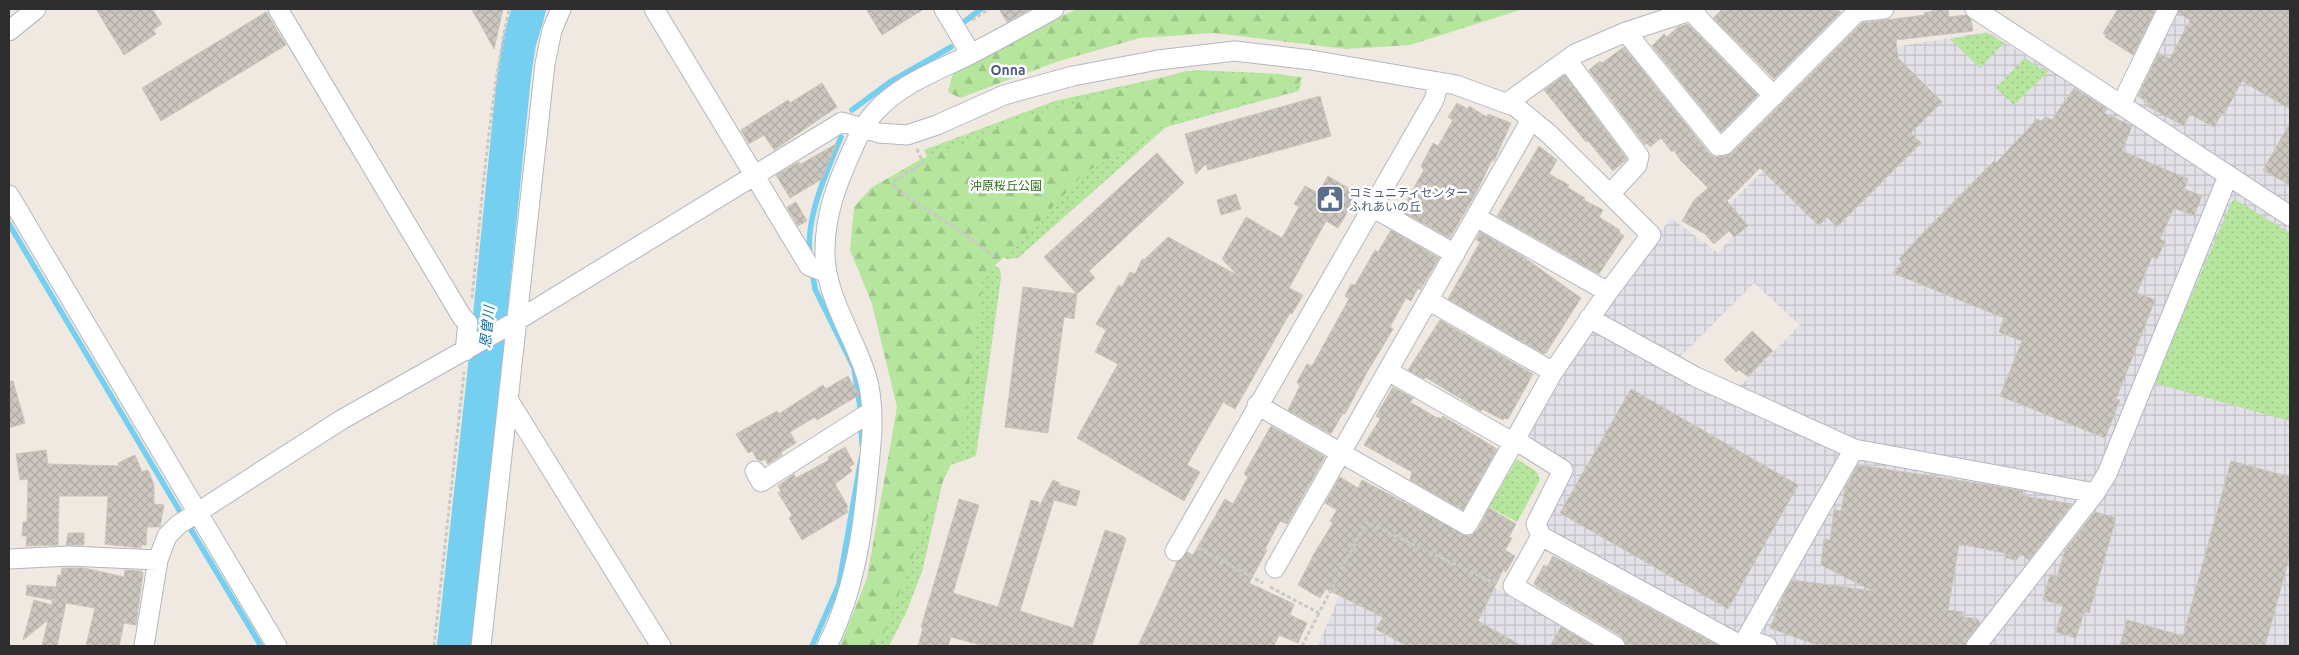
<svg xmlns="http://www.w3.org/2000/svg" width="2299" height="655" viewBox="0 0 2299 655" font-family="Ubuntu,'Noto Sans JP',sans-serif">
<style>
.industrial{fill:url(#industrial-grid);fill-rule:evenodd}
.green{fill:url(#green-dots)}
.forest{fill:url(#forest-firs)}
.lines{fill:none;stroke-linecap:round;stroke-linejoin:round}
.stream{stroke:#75cff0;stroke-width:5.5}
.river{stroke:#75cff0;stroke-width:34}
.building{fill:url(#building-cross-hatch);stroke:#cbc5ba}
.minor-casing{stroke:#b4b7c1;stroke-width:21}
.path{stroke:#c9c9c9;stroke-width:3;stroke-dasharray:4 2.5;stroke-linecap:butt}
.minor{stroke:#fff;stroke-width:19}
.labels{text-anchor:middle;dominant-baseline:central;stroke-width:5;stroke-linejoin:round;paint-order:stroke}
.park-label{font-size:12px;fill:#2c6e1b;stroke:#fff}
.service-label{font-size:12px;fill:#4e5e75;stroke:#fff;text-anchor:start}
.neighbourhood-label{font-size:14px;font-weight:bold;fill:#4d5680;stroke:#fff}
.water-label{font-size:14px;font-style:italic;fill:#0d6fa3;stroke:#fff}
</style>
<defs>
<pattern id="industrial-grid" width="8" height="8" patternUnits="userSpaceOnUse" patternTransform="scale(1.25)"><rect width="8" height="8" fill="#e3e1e8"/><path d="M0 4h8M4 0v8" fill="none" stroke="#c3c1c7"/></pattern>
<pattern id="green-dots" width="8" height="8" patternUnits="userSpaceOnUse" patternTransform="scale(1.25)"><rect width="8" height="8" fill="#b6e59e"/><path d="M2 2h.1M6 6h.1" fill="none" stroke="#9dc588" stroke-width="1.8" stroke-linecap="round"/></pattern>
<pattern id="forest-firs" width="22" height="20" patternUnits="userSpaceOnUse" patternTransform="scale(1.25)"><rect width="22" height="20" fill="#b6e59e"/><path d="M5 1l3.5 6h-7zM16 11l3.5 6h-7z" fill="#9dc588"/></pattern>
<pattern id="building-cross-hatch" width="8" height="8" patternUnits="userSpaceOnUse" patternTransform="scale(1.25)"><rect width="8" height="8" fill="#cbc7bf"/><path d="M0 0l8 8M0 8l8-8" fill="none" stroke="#afaba4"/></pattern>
</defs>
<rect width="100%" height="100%" fill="#efe9e1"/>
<path class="industrial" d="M2177,9h113v637h-547l-199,-115 -1,-9 29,-54 -40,-26 -2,-9 73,-125 68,-90 47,35 23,-27 -17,-16 158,-161 106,-17 131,81zM1754,283l46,42 -60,61 -62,-27z
M1368,528l137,65 96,53h-283z"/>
<path class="green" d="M1987,33l17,10 -24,25 -30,-29z
M2025,58l15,11 2,-2 7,4 -35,34 -18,-17z
M1195,70l85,4 21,4v7l-3,6 -132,36 -148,131 -12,1 -92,-61 15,-37 -5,-11 131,-49z
M2236,200l54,33v188l-136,-38 78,-182z
M940,227l60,42 1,9 -25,178 -30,11 -24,105 -17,43 -16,31h-37l22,-44z
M1517,459l20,13 3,8 -23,42 -28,-15z"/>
<path class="forest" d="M1077,9h446l-113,36 -64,4 -132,-16 -74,5 -81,23 -99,37 -12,-6 5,-19 57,-33z
M1186,71l117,6 -13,16 -117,28 -89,52 -57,62 -44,42 -21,164 -30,64 -45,122 -10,19h-37l27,-68 30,-171 -25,-103 -22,-54 4,-43 17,-19 50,-29 47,-16 48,-23z"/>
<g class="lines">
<path class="stream" d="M964,22l17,-13
M852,110l38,-28 61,-35
M9,224l173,291
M810,255c-5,-37 17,-84 31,-118
M813,277l2,12 39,79 7,45
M861,425l1,20
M190,528l71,118
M812,646l27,-62 22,-125"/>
<path class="river" d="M454,646l30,-270 30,-300 5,-33 10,-34"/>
</g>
<path class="building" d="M96,9h56l10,15 -9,6 3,4 -32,21z
M471,9h32l-9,40 -16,-29z
M866,9h58l-42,26z
M999,9h32l-24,13z
M1722,9h115l4,3 -67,67 -61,-61z
M1933,9h15l1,8 17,-2 5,5 2,11 -77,9 2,18 44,44 -31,31 10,10 -84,84 -10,-10 -8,9 -59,-58 -33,33 21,25 -14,11 -5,-6 -15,13 -9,-10 -23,-13 12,-21 14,-12 -27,-27 -7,-11 -2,2 -11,-14 -11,9 -3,-4 -2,2 -56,-75 11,-9 2,2 22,-16 85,106 5,4 12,-1 6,-3 130,-130 63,-8 -1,-2 9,-2z
M2118,9h38l-23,46 -28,-18 1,-2 -3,-2z
M2179,9h111v100l-48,-28 -18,33 -2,-1 -8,14 -24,-13 -6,12 -37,-20 1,-3 -10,-7 21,-43 11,6 20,-39 -12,-7z
M266,12l20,33 -125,76 -19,-33z
M1688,24l70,71 -37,37 -69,-86 12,-12 3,3 11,-10z
M1565,75l62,84 -14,12 -25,-30 -2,1 -42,-52z
M822,83l15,24 -63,43 -10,-15 -15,9 -8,-14 47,-30 2,3z
M2074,88l33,21 -3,4 28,13 -10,25 66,28 -4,10 18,7 -8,20 -20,-8 -14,31 5,2 -8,18 -5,-2 -15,36 18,7 -39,99 4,1 -15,38 -105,-42 22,-55 -23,-9 5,-14 -111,-45 9,-11 -3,-3 19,-21 76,-77 2,2 41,-44 4,2 5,-4 6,3z
M1320,96l11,40 -123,34 -2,-6 -10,10 -11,-40z
M1457,103l11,6 1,-3 18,11 1,-3 23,9 -17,38 -2,-1 -15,31 -27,47 -49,-27 23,-41 -3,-4 12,-23 5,3 15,-26 -5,-3z
M2290,123v62l-27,-15z
M836,144l-14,35 -32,19 -14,-23 23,-13 2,2z
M1539,146l18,14 -8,14 20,11 -2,2 18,11 -1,2 19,10 -4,7 21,13 -1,2 5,4 -25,38 -102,-58z
M1157,153l27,30 -95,88 6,7 -18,16 -33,-37z
M1328,176l30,18 -20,34 -12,-7 -37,67 14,7 -11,19 -2,-1 -55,96 -12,-7 -36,63 13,7 -16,29 -107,-63 41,-74 -23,-12 11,-22 -10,-6 23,-39 3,2 8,-15 5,2 7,-15 2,1 24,-23 69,38 -15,-16 24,-42 36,21 17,-31 -5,-3 11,-18 13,7z
M1236,194l5,15 -20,6 -4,-15z
M796,202l11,19 -9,5 -11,-19z
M1391,230l48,28 -19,32 -2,-2 -7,13 -5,-3 -16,29 3,2 -27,45 -21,40 -2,-1 -12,21 -43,-24 12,-24 -3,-4 10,-18 5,2 37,-67 -4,-3 6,-12 4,1 20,-35 3,2z
M1480,232l42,24 59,42 -35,55 -2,1 -96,-55 32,-57 -4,-2z
M1023,287l54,7 -3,25 -10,-2 -16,116 -43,-6z
M1440,320l93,54 -25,45 -4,-1 -1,2 -21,-11 -1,2 -56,-34 -1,2 -16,-9z
M1752,331l21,20 -25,26 -9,-7 -3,2 -12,-12z
M848,376l11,19 -42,25 -2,-3 -25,15 6,11 -15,9 1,3 -14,9 -3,-5 -4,2 -4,-2 -5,-8 -4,2 -12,-19 41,-23 2,3 44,-29 3,4z
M9,381h4l12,42 -16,5z
M1393,387l20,11 -3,4 27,16 1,-1 3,2 2,-3 54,33 -34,61 -53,-30 2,-8 -48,-27 16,-26 -4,-3z
M1631,389l167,96 -70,124 -168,-96z
M1271,426l54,31 -38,67 -7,-3 -15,28 2,1 -18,33 45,21 -4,11 17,8 -9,20 -19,-8 -5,11h-136l39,-84 10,-10 6,3 32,-56 8,5 15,-27 -4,-3z
M845,447l9,17 -5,3 3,4 -17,13 13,23 -2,1 2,4 -46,28 -13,-22 3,-3 -14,-22 3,-2 -3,-5 16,-12 2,4 33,-18 -1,-3z
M46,450l2,14 71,2 -1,-3 17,-8 7,17 6,-2 6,15v19l10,1 -4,22h-13l-1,18h-5v3l-36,-4 3,-48h-49l-1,49 -32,1 1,-10h-5l1,-14h4l1,-43 -8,1 -4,-26z
M2231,461l59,16v78l-25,91h-145l7,-26 56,16z
M1858,465l124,19 41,7v5l49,8 -43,56 -8,-6 -5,6 -10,-2 -1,-5 -46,-9 -11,66 15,2v5l15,2 2,4 -13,16 -2,7h-145l-50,-18 11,-27 11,-21 81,11 -52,-26 3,-26 6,1 4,-30 7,1 4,-23z
M1340,477l18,11 4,-8 105,56 10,-5 12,-23 27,16 -7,13 3,1 -7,12 10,6 -9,16 -3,-2 -25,51 44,25h-115l-31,-17 7,-12 -57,-28 -6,9 -22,-13 17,-33 18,-29 -3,-2 7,-11 -12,-7z
M1053,480l7,3 -1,2 21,6 -4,15 -22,-6 -34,111 53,17 32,-98 18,6 3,3 -34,107h-108l-33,-9 -3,9h-30l5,-18 -2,-1 38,-128 20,6 -26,88 45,14 33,-107 8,2 -1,7z
M2095,512l21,6 -27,95 -5,-2 -8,27 -20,-6 7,-27 -20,-5 7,-25 7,2 8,-27z
M68,533h16v12h-18z
M1553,556l166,90h-93l-5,-10 -85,-50 -2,-3 10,-18 3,2z
M62,568h22l40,9 1,-7 16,1 2,2 -7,52 -12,-2 -5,23h-33l9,-38 -29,-5 -9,43h-15l6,-26 -25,20 11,-40 18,5v-5l-26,-5 1,-10 29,2 2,-12 3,1z
M1561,627l32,19h-43z"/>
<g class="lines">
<defs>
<path id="minor" d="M278,9l184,308 6,6 -3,28
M654,9l155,257 18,7
M944,9l27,45
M1975,9l315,207
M1691,11l83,85
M9,31l27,-22
M1626,32l92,114 6,-1 133,-133 27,-3
M1567,60l72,96 -2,9 -27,29
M1507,103l68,-49 51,-22 70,-23
M2121,105l47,-96
M9,195l268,451
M1372,207l83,47
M1476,217l132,75
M1428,300l125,72
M1589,318l107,59 158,72 241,44
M1388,371l126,72h6l43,27 -27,54 5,12 199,109
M509,401l152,245
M755,471l6,11 111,-71
M1541,536l-28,50 102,60
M1175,551l259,-451 5,-18
M9,559l60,-3 89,4
M1275,568l256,-448
M1746,639l21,7
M144,646l14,-86 9,-24 11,-11 163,-105 172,-97 329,-201 37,11 28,2 30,-10 67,-30 69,-19 85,-16 77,-9 76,9 145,25 60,22 33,27 102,101 -43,57 -55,80 -86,153 -210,-120
M481,646l64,-582 7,-34 9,-21
M827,646c33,-64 39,-143 45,-214 0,-19 0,-41 -7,-60 -11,-33 -31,-64 -38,-99 -6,-31 2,-68 14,-97 9,-21 18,-46 33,-63 27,-30 63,-42 97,-59 28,-15 56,-30 83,-45
M1739,646l7,-7 108,-190
M1976,646l119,-153 12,-19 121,-298"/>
</defs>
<use href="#minor" class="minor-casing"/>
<path class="path" d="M972,20l17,-11
M917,149l6,14 -29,18v7l71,46 29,23
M472,298c10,-97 17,-194 37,-289
M1198,548l65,35
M1270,587l49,26 47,-91 128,61 2,-2
M434,646l30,-274
M1302,646l17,-33"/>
<use href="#minor" class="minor"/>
</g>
<defs>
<symbol id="civic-square" viewBox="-11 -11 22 22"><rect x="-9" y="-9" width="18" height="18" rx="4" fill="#5c6f8a" stroke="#fff"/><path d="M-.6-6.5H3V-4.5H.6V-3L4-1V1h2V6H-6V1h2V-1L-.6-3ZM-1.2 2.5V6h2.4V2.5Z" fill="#fff"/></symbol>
</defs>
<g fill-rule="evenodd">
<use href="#civic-square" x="1314" y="183" width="32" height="32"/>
</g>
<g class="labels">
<g class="park-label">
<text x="1006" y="185">沖原桜丘公園</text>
</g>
<g class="service-label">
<text x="1349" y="192">コミュニティセンター<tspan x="1349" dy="14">ふれあいの丘</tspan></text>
</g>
<g class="neighbourhood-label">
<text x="1008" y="70">Onna</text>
</g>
<g class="water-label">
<text transform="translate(487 327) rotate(-84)">恩曽川</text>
</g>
</g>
<rect width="2299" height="655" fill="none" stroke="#2e2e2e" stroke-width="20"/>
</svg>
